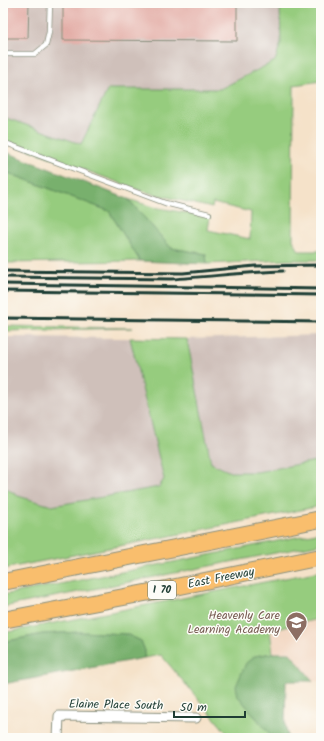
<svg xmlns="http://www.w3.org/2000/svg" width="324" height="741" viewBox="0 0 324 741" font-family="Kalam,sans-serif">
<style>
.built{fill:#f2d4be}
.industrial{fill:#cfc0ba}
.green{fill:#96cc7e;stroke:#5a8459}
.forest{fill:#78b06d;stroke:#4c7650}
.building{fill:#e3aca5}
.lines{fill:none;stroke-linecap:round;stroke-linejoin:round}
.service-casing{stroke:#8a907e;stroke-width:6}
.minor-casing{stroke:#8a907e;stroke-width:11}
.motorway-casing{stroke:#8a907e;stroke-width:18}
.service{stroke:#fff;stroke-width:4.5}
.minor{stroke:#fff;stroke-width:9}
.motorway{stroke:#f9be6d;stroke-width:16}
.rail{stroke:#1f3d34;stroke-width:3}
.labels{text-anchor:middle;dominant-baseline:central;stroke-width:3;stroke-linejoin:round;paint-order:stroke}
.shield{fill:#fdfcf7;stroke:#62766e;stroke-width:1}
.shield-label{font-size:11px;font-weight:bold;fill:#1f3d34}
.street-label{font-size:12px;fill:#1f3d34;stroke:#fdfcf7}
.education-label{font-size:12px;fill:#785e54;stroke:#fdfcf7;text-anchor:end}
</style>
<rect width="100%" height="100%" fill="#fdfcf7"/>
<filter id="ink" filterUnits="userSpaceOnUse"><feTurbulence type="fractalNoise" baseFrequency=".025" numOctaves="2"/><feDisplacementMap in="SourceGraphic" scale="8" xChannelSelector="R" yChannelSelector="G"/><feConvolveMatrix kernelMatrix="1 2 1 2 8 2 1 2 1" color-interpolation-filters="sRGB"/></filter>
<filter id="wash" filterUnits="userSpaceOnUse"><feTurbulence type="fractalNoise" baseFrequency=".012" numOctaves="4" result="noise"/><feDisplacementMap in="SourceGraphic" scale="16" xChannelSelector="R" yChannelSelector="G"/><feGaussianBlur stdDeviation="0.9" result="paint"/><feColorMatrix in="noise" values="0 0 0 0 0 0 0 0 0 0 0 0 0 0 0 0 0 1.4 0 .05"/><feComposite in="paint" operator="in"/></filter>
<g filter="url(#wash)">
<rect width="100%" height="100%" fill="#f5e2c9"/>
<path class="built" d="M321,618v63h-8l-23,-28h-17l-3,-22z"/>
<path class="industrial" d="M3,3h277l1,40 -6,18 -55,28h-112l-27,55 -78,-27z
M321,335v125l-64,12h-27l-19,-9 -24,-124z
M3,337l127,1 34,141 -5,8 -107,19 -34,-10 -15,-10z"/>
<path class="green" d="M280,3h41v78l-27,4 -1,155 6,11h22v9h-35l-79,4 -1,-10 -35,-6 -43,-49 25,8 57,10 -2,13 42,9 1,-27 -38,-9 -1,5 -70,-17 -139,-51v-23l78,27 27,-55h112l55,-28 6,-18z
M3,171l106,40 31,50 -137,2z
M3,326l130,2 -130,3z
M130,338l57,1 24,124 19,9h27l64,-12v46l-318,63v-60l2,-7 -2,-2v-14l15,10 34,10 107,-19 5,-8z
M321,532v12l-318,63v-12l201,-39z
M321,571v47l-51,13 3,22 -18,3 -17,40 35,42h-42l-70,-83 -17,3 1,-7 -4,-10 -15,-7 -47,-2 -36,2 -40,8v-9z"/>
<path class="forest" d="M3,151l125,48 43,49 35,6 1,10 -67,-3 -31,-50 -106,-40z
M79,632l47,2 15,7 4,10 -1,7 -141,26v-42l40,-8z
M273,653h17l23,28h-27l-1,43 3,14h-15l-35,-42 -2,-10 10,-23 9,-7z"/>
<g id="blocks">
<path class="building" d="M3,3h26l-1,35h-25z
M63,3h174v38l-174,-1z"/>
</g>
</g>
<g filter="url(#ink)">
<use href="#blocks" fill-opacity="0" stroke="#8a907e" stroke-width="1"/>
<g class="lines">
<defs>
<path id="service" d="M3,54h32l11,-9 3,-13 1,-29
M3,142l162,61 44,11"/>
<path id="minor" d="M58,738l1,-22 137,2"/>
<path id="motorway" d="M3,582l318,-63
M3,620l163,-31 155,-32"/>
</defs>
<use href="#service" class="service-casing"/>
<use href="#minor" class="minor-casing"/>
<use href="#motorway" class="motorway-casing"/>
<use href="#service" class="service"/>
<use href="#minor" class="minor"/>
<use href="#motorway" class="motorway"/>
<path class="rail" d="M3,271l180,2 72,-7 66,-1
M3,277l168,2c37,-2 74,-7 112,-8
M3,284l318,5
M3,291l318,4
M3,318l318,4"/>
</g>
</g>
<defs>
<symbol id="school-pin" viewBox="-11 -11 22 30"><path d="M0 17L-7.5 6A9.5 9.5 0 1 1 7.5 6Z" fill="#8d6e63" stroke="#fdfcf7"/><path d="M0-5L7-2L0 1L-7-2ZM-4 1L0 2.5L4 1V4Q0 6-4 4Z" fill="#fff"/></symbol>
</defs>
<g fill-rule="evenodd">
<use href="#school-pin" x="284" y="610" width="25" height="34"/>
</g>
<g class="labels">
<rect class="shield" x="148" y="581" width="28" height="18" rx="3"/>
<g class="shield-label">
<text x="162" y="590">I 70</text>
</g>
<g class="street-label">
<text transform="translate(221 578) rotate(-11)">East Freeway</text>
<text transform="translate(116 705) rotate(1)">Elaine Place South</text>
</g>
<g class="education-label">
<text x="280" y="615">Heavenly Care<tspan x="280" dy="14">Learning Academy</tspan></text>
</g>
</g>
<rect width="324" height="741" fill="none" stroke="#fdfcf7" stroke-width="16"/>
<path d="M174 711v6h71v-6" fill="none" stroke="#1f3d34" stroke-width="2"/>
<text x="180" y="711" font-size="12" fill="#1f3d34" stroke="#fdfcf7" stroke-width="3" paint-order="stroke">50 m</text>
</svg>
